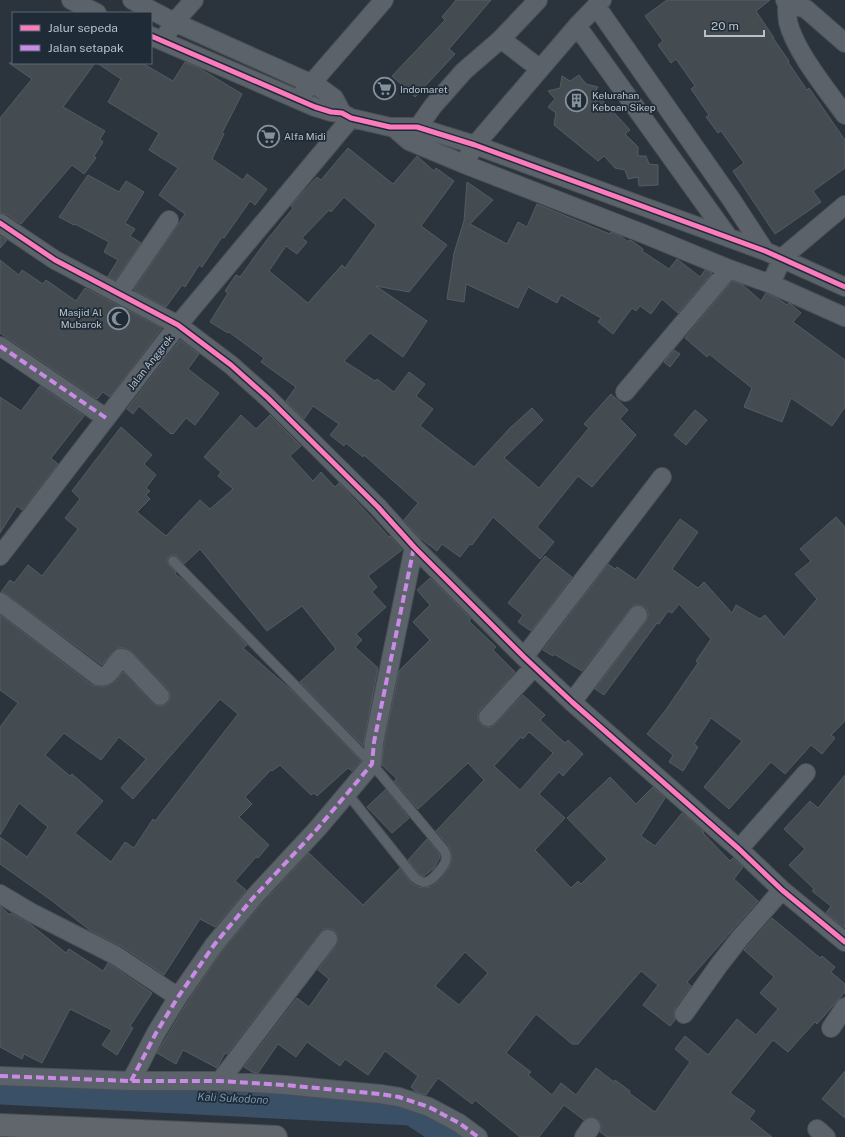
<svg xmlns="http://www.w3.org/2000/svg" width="845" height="1137" viewBox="0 0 845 1137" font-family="'Public Sans',sans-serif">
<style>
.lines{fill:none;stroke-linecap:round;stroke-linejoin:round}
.river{stroke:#3a5067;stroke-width:35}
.building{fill:#444b51;stroke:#545c63;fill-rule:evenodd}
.lane-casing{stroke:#4a5056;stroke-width:11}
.street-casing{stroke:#4a5056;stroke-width:20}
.secondary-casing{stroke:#4a5056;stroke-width:24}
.lane{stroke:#5c6269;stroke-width:9}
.street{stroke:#5c6269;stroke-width:18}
.secondary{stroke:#61666d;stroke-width:22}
.quiet{stroke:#ca8be6;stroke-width:4;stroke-dasharray:8 4;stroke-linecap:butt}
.cycleway-casing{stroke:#1f2b37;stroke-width:8}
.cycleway{stroke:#fd7abc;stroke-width:5}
.labels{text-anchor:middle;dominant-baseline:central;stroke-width:3.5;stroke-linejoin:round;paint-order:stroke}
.poi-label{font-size:10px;fill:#b7c1cb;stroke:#1f2b37;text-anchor:start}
.street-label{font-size:10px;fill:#b7c1cb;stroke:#1f2b37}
.water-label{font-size:11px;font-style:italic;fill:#7694af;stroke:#1f2b37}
</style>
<rect width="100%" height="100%" fill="#2b343c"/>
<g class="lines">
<path class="river" d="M0,1087l412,21 46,29"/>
</g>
<path class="building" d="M456,0h35l-42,49 6,5 -40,43 -23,-21 53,-56 -3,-3z
M667,0h103l-14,11 18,27h-1l16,23 -1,1 19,28 2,-2 36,52v28l-32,23 8,11 -46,32 -42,-63 11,-8 -23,-32 -3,2 -12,-16 3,-2 -18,-26 4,-3 -19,-27 -5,4 -13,-18 5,-4 -18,-25z
M185,62l14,6 43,26 -20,39 2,1 -12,25 31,21 4,-6 20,15 -12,16 -5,-4 -26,37 -2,-1 -20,30 -3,-2 -14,22 -3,-2 -16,22 -32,-17 51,-76 -26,-19 19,-27 -29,-18 10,-17 -51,-31 13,-23 -24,-16h45l31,18z
M9,63h86l-32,44 42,24 -5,8 3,3 -9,14 2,2 -12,16 -12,-9 -51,59 -15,-10 -6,-1v-95l32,-39z
M579,75l7,9 12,3 -3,5 35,38 -5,4 13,13v9h8l3,8 9,1v20l-19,1 -1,-9 -10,2 -3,-9 -10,-2 -11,-12 -6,5 -44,-36 2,-12 -8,-6 7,-8 -7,-8 12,-3 2,-12 8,5z
M348,148l45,36 24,-28 17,15 2,-3 18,13 -33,45 26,19 -38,47 -33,-6 51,35 -24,36 -33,-24 -26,28 31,20 2,-2 17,13 15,-20 16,12 -9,12 17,13 -13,17 54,41 36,-39 22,-20 11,12 -39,38 35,30 50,-60 -5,-4 27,-30 17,16 -8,9 16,16 -44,52 -14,-11 -41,51 17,15 -14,17 -47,-42 -21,28 -2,-1 -10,13 -18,-13 -5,7 -17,-13 -16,-18 14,-17 -54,-48 -1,2 -17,-14 -2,3 -14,-11 9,-11 -26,-18 -9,13 -18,-18 10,-14 -35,-25 3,-4 -35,-26 -1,1 -18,-11 18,-29 -3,-2 11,-16 4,2 26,-36 27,-33 -2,-2 12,-14 14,-15 4,3zM344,197l32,28 -31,43 -3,-3 -34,38 -39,-32 17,-25 11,8 10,-12 -5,-4 27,-28 2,2z
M88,175l31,17 7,-11 18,11 -19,31 10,6 -5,7 11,7 -26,37 -7,-4 10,-16 -14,-8 5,-10 -34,-18 -1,1 -15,-8z
M467,182l26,18 -23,24 37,20 11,-22 9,5 10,-23 73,30 1,-2 10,4 7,6 1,-2 3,1 11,8 -1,2 27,18 8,-10 23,18 5,-7 7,3 -34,40 -16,-14 -11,15 -11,-8 -4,5 -4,-3 -19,26 -15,-12 3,-4 -40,-23 -4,8 -29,-16 -10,21 -52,-24 -2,18 -17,-3 7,-46 10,-32z
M0,236l7,4 -7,8z
M0,260l19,15 3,-5 21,14 3,-4 30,21 9,-13 77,40 -52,69 -7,-5 -6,7 -97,-66z
M732,281l11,4 18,16 5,-8 11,5 10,7 2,-2 3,2 9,8 -8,9 52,38v47l-13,19 -41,-28 -9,24 -38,-15 8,-19 -43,-34 -2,3 -22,-19z
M180,340l19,14 -11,15 31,24 -24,32 -9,-7 -13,16 -1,-1 -1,1 -32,-28 -6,8 -6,-5z
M674,350l6,4 -10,13 -6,-5z
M40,386l44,30 -33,42 7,6 -36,46 -5,-4 -17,27v-136l21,14z
M695,410l12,10 -21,25 -12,-10z
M241,415l15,14 14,-14 31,31 -11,10 23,25 8,-9 14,15 4,-4 32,34 18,20 1,-1 12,14 -34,26 9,11 -5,5 14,15 -30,27 6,6 -7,7 23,21 -15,78 -63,-64 36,-33 -34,-43 -35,25 -67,-82 -16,15 -9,-9h-4l-4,4v4l9,9 -1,2 8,6 64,65 -4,3 47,41 71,72 -9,10 -4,-3 -31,28 -3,-3 -3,2 -31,-30 -8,6 -1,-1 -26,27 7,7 -13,13 30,28 -11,13 -2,-1 -21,24 11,9 -31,37 -15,-8 -36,56 -43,-29 -30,-15 -40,-31 -51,-36v-27l27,20 21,-30 -29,-24 -19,32v-108l18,-24 -18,-13v-75l92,70 9,2 8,-2 7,-4 7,-9 29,31 5,3h5l5,-2 3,-5v-6l-2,-4 -36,-37 -8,-4h-6l-7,6 -9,11 -96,-71 -5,-2 9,-12 4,3 14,-18 14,11 36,-47 -13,-11 15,-19 -8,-8 49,-64 31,28 -8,9 12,11 -10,13 4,3 -4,4 4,4 -13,13 29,24 34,-36 10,9 23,-20 -15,-13 3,-4 -17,-15zM220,699l18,15 -83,107 -2,-2 -19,29 -9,-6 -14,20 -36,-29 28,-32 -31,-27 -2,2 -25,-21 19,-22 37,27 18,-23 27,22 -25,29 12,11z
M836,517l9,10v194l-14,14 4,3 -13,16 -11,-9 -26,29 -14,-12 -42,47 -25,-22 38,-46 -31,-23 -17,26 4,3 -15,24 -14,-9 4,-7 -26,-21 18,-23 33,-48 -2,-2 15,-22 -32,-35 -7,9 -4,-2 -9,13 -2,-1 -53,72 -9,-6 51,-68 2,-4v-6l-4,-5 -5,-1h-5l-4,4 -48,62 -28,-17 -1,2 -10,-6 65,-86 7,5 2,-2 19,13 44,-61 18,13 -26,37 26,19 6,-6 28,31 4,-8 24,14 5,-4 19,22 33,-38 -22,-25 16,-13 -11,-12z
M545,556l27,21 -41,54 -13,-9 5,-7 -15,-12z
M430,578l41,41 -2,2 27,26 -3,3 22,22 -35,38 -2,4v6l3,4 5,3h5l4,-3 28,-29 22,20 -5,5 25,23 3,-3 15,14 -20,22 -4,-4 -20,22 26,24 -30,32 36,38 7,-7 3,3 26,-25 -40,-41 43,-41 26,27 17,-17 12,11 -24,38 14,10 27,-33 22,19 -1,1 27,28 3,-3 10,9 -9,12 24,22 -71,81 4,4 -16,22 -1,5 1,7 -5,6 -27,-21 15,-20 -17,-14 -63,73h-6l-36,-30 -30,39 25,19 -3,3 24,20 9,-12 15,12 20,-27 18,14 1,-2 15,11 -1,2 26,19 35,-50 -15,-13 10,-13 23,19 29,-36 19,16 22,-26 -18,-16 14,-16 -30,-27 28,-32 48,40 2,-2 13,11 -4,5 14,12v8l-28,32 -2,-2 -27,30 -15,-12 -43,53 25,18 -6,8 23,18h-165l-7,-5 1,-4v-5l-4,-4 -5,-2 -8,3 -20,-15 -25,32h-19l-45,-37 -3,4 -34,-26 -12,17 -7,-2 -8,-6 7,-11 -33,-25 -17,24 -23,-16 -5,7 -33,-24 -11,15 -18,-13 -20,29 -6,-1 -8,-5 53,-69 12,9 20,-28 -11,-9 18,-25 2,-4 -1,-6 -3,-5 -4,-1h-6l-4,4 -93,121 -2,-1 -8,15 -34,-18 -7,14 -19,-11 30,-50 35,-52 39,-46 48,-52 54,52 37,-37 11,15 7,4 6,1 7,-1 5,-4 13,-15 3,-9 -1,-7 -2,-6 -13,-15 48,-51 -16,-17 -50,46 -24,-28 3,-2 -15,-14 2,-21 15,-73 31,-31 -17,-18 17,-17 -13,-15zM529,732l24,21 -33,37 -26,-24 27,-29 2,2zM465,952l23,21 -29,32 -24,-19z
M845,775v153l-19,-15 5,-7 -19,-15 2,-2 -25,-24 16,-16 -21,-20 26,-28 8,7z
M386,789l23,29 -17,15 -25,-26z
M427,839l12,14 1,4 -6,11 -10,8 -5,-2 -11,-14z
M0,906l10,9 1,-2 19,11 36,29 3,-4 34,22 5,-8 44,30 -22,33 3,2 -16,27 -15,-10 10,-15 -42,-21 -28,54 -18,-9 -2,5 -22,-12z
M845,1071v47l-23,-19z"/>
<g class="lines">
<defs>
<path id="lane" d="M173,561l199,203 72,86c1,3 3,5 2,9 0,6 -14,22 -20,23 -4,1 -8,-2 -11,-4l-68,-85"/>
<path id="street" d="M71,0l26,13
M132,0l42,22 145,65 15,11 8,15
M785,0l2,3 19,6 39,34
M787,3c0,6 0,12 1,19 7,29 39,68 57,93
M596,6l135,193 34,52
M577,26l152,212
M168,32l9,-13 17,-19
M151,36l164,71 16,5 11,1 9,5 39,9h27l58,18 290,106 80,36
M501,39l39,30
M304,92l80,-92
M393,127l16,14 55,23 180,70 85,35 42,15 74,33
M412,136l21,-30 31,-35 37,-32 37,-39
M469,155l6,-10 102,-119 25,-26
M0,223l55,37 123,65 53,40 37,33 110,109 36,40 110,110 48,45 167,147 43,41 63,52
M771,284l11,-26 63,-53
M119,293l50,-73
M0,346l106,72
M625,392l104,-123
M0,556l178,-231 173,-207
M0,602l98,74c12,3 15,-11 23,-18l4,1 35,37
M524,657l138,-180
M572,702l66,-87
M488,717l46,-50
M739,849l67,-76
M0,894l32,19 83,42 63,42
M684,1014l35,-49 21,-27 42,-48
M831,1028l14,-21
M0,1076l131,5h89l65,4 95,9 19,3 30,10 30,16 19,14
M131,1081l25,-48 22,-36 36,-52 39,-47 65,-70 54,-64 2,-22 40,-195
M220,1081l108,-142
M817,1129l9,8
M584,1137l7,-10"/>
<path id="secondary" d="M0,1125l276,12"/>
</defs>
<use href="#lane" class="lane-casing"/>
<use href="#street" class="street-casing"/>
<use href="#secondary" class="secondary-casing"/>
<use href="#lane" class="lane"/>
<use href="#street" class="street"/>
<use href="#secondary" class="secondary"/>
<path class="quiet" d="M0,346l106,72
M0,1076l131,5h89l65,4 95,9 19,3 30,10 30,16 19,14
M131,1081l25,-48 22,-36 36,-52 39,-47 65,-70 54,-64 2,-22 40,-195"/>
<defs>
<path id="cycleway" d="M151,36l164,71 16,5 11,1 9,5 39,9h27l58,18 290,106 80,36
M0,223l55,37 123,65 53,40 37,33 110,109 36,40 110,110 48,45 167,147 43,41 63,52"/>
</defs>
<use href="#cycleway" class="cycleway-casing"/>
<use href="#cycleway" class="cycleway"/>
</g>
<defs>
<symbol id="supermarket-ring" viewBox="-11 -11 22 22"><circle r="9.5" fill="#1f2b37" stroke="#869099" stroke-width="1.5"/><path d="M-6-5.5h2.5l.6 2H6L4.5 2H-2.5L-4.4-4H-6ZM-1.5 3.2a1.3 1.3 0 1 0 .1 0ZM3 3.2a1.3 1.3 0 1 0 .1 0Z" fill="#869099"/></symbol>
<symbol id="building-ring" viewBox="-11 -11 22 22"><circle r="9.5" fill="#1f2b37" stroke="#869099" stroke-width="1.5"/><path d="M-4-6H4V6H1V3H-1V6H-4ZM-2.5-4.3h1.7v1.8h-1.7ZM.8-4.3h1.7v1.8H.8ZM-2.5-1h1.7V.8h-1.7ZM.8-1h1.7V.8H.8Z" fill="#869099"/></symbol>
<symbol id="mosque-ring" viewBox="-11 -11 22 22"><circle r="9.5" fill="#1f2b37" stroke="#869099" stroke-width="1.5"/><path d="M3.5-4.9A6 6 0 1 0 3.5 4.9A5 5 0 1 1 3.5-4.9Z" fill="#869099"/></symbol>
</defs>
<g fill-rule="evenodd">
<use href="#supermarket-ring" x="372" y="76" width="25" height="25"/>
<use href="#building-ring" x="564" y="88" width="25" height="25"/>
<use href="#supermarket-ring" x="256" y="124" width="25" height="25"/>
<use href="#mosque-ring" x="106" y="306" width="25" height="25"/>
</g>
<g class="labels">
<g class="poi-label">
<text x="400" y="89">Indomaret</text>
<text x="592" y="95">Kelurahan<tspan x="592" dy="12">Keboan Sikep</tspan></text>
<text x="284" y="136">Alfa Midi</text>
<text x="102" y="312" text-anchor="end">Masjid Al<tspan x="102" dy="12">Mubarok</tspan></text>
</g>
<g class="street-label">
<text transform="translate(150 362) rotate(-52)">Jalan Anggrek</text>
</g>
<g class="water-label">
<text transform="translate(233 1098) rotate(3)">Kali Sukodono</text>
</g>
</g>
<rect x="12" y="12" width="140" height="52" fill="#1f2b37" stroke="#5c6772"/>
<rect x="20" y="25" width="20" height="6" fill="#fd7abc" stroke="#5c6772"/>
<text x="48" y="32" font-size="12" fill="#b7c1cb">Jalur sepeda</text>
<rect x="20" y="45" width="20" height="6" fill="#ca8be6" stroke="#5c6772"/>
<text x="48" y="52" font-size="12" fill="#b7c1cb">Jalan setapak</text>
<path d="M705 30v6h59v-6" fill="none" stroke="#b7c1cb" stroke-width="2"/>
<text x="711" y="30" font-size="12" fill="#b7c1cb" stroke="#1f2b37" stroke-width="3" paint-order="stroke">20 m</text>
</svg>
